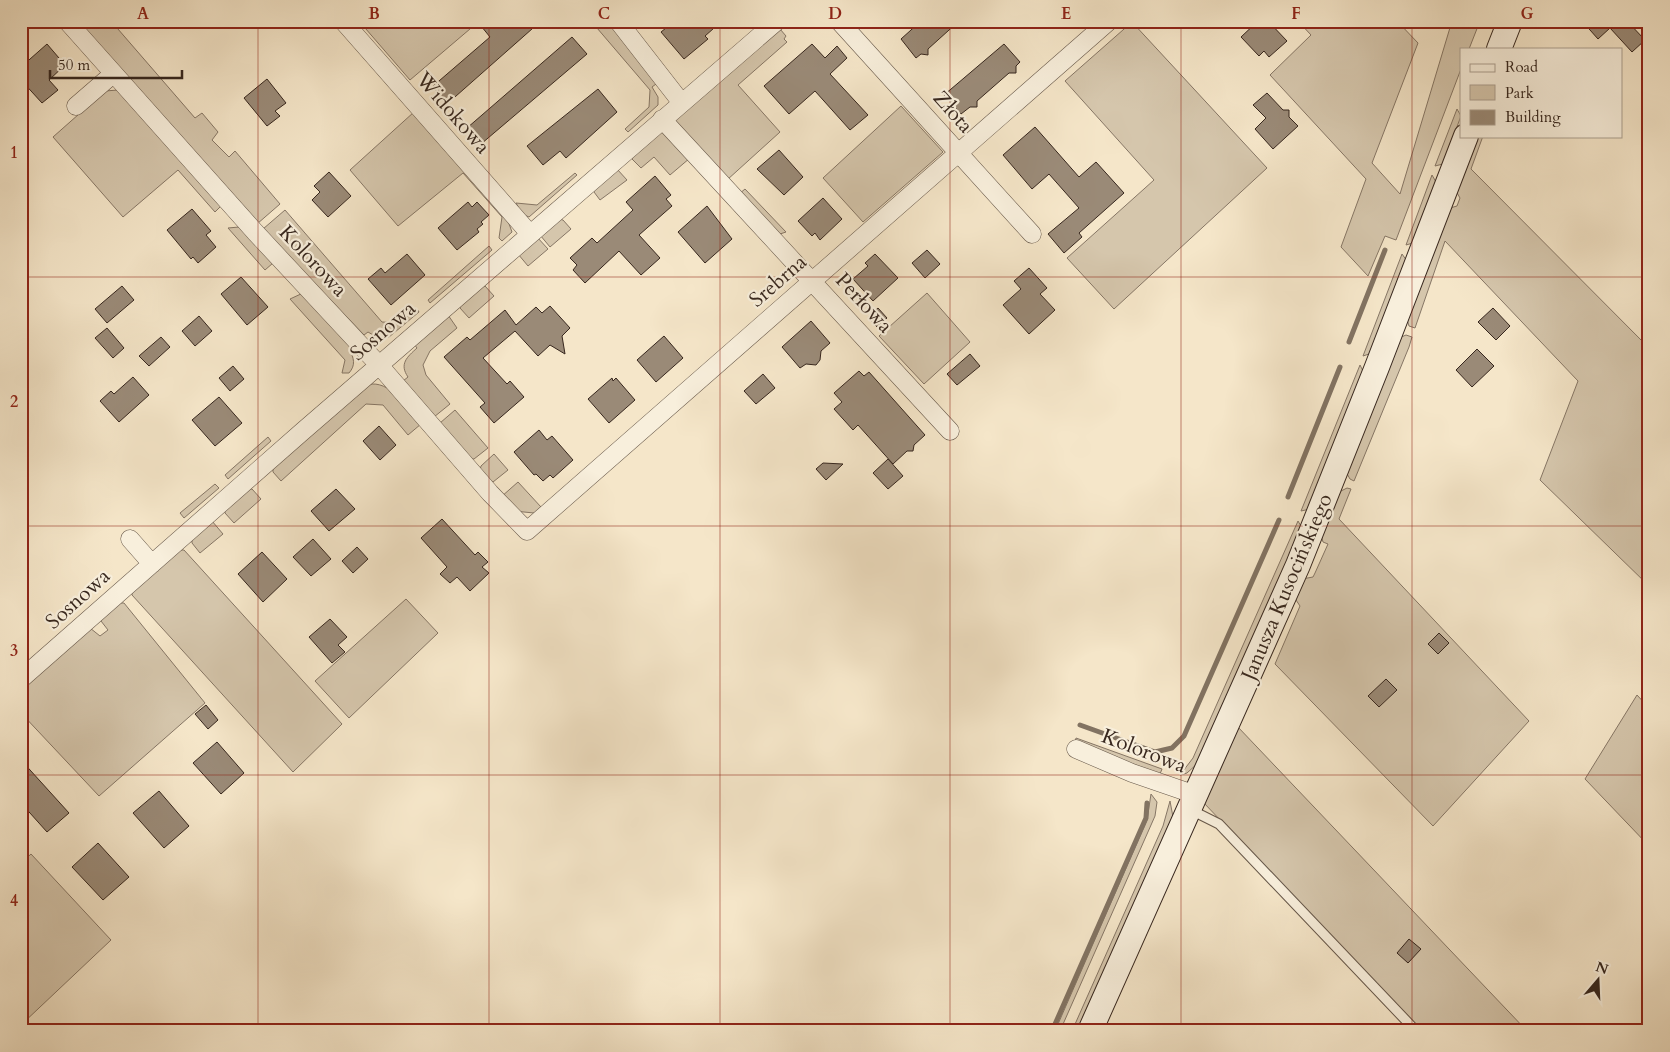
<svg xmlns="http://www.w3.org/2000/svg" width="1670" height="1052" viewBox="0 0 1670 1052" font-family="Cardo,serif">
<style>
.green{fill:#d5c6ac;stroke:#867665}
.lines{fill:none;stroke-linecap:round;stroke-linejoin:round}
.stream{stroke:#827362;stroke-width:5}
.building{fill:#9a8a77;stroke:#37271e}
.lane-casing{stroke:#665749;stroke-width:11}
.street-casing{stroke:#665749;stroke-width:19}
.secondary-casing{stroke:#37271e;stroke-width:26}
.lane{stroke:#f8efdc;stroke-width:9}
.street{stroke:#f8efdc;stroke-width:18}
.secondary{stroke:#f8efdc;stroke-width:24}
.grid{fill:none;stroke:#8f2418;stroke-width:1;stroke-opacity:0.55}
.labels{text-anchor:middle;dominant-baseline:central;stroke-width:4.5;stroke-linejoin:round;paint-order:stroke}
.street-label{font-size:21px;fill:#37271e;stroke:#f8efdc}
.neatline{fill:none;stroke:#8f2418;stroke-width:2}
.grid-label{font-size:16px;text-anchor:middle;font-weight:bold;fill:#8f2418}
</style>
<rect width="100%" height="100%" fill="#f5e6c9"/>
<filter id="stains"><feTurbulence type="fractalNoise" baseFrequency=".004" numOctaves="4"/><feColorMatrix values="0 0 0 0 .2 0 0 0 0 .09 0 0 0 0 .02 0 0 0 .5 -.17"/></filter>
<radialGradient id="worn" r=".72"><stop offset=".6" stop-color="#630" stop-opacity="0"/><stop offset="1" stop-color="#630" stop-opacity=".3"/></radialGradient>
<path class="green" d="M76,21h35l84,97 7,-5 16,19 -6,8 17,17 6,-6 45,53 -23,20z
M359,21h116l2,2 -67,57z
M591,21h19l46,63 -4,3 6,10v8l-30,27 -3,-3 24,-22 1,-17z
M1298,21h99l21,22 -46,120 28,31 52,-173h28l-11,28h-8v20l-65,171 -11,-4 -17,40 -27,-29 25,-68 -96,-104 41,-40z
M1132,22l135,146 -153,141 -47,-51 87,-78 -89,-99z
M780,29l6,7 -2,3 3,3 -49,43 42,47 -53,48 -54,-60z
M118,90l103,116 -6,6 -37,-42 -55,47 -70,-80 52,-46z
M901,106l42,46 -80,70 -40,-44z
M1457,109l4,7 -18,48 -8,2z
M414,112l94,109 4,11 -10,9 -3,-3 3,-21 -39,-44 -65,53 -48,-56z
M661,131l8,2 21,25 -20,17 -16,-18 -13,11 -9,-9 1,-4z
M1483,136l-12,33 178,179v238l-109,-106 38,-99 -133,-140 -30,87 -6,-2 -2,-7 43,-111 7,-2 3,-8 -4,-7 21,-54z
M617,169l10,11 -27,20 -6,-8v-3z
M575,173l2,2 -48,42 -7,-3 -6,-11 21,2z
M1432,175l4,7 -23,61 -7,2z
M745,189l41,43 -9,3 -38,-41z
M285,210l97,112 18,1 17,-14 2,3 -30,25 -9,2 -12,-7 -4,3 -101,-106z
M559,219l4,1 8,9 -21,18 -10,-12z
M239,227l34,36 -8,7 -37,-42z
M537,237l11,12 -20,17 -10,-12z
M489,246l3,4 -62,53 -2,-3z
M1402,254l5,7 -35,92 -9,3z
M481,286h4l9,10 -25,22 -9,-10 1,-4z
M303,293l49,53 -3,3c5,9 7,16 0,24h-7l3,-13 -55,-61z
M927,293l43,49 -46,42 -45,-48z
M448,315l9,13 -27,23 -7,14 3,10 24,29 -16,13 -31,-36 5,-4c-9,-13 -1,-20 9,-29l-3,-4z
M1406,335l6,2 -3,10 -55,134 -4,-2 -4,-7 53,-134z
M1360,365l4,8 -54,136 -9,2z
M372,384c21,-1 36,26 49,40l-13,11 -25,-30 -17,-1 -85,77 -8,-9v-5l94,-81z
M455,410l33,38 -14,11h-4l-30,-36z
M268,437l3,4 -43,38 -3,-4z
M494,454l14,16 -15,12 -5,-1 -8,-11 1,-4z
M518,482l23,25 -7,6 -20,-2 -13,-14z
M215,484l4,4 -35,30 -4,-5z
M1347,488l4,1 -12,30 190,202 -96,105 -158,-162 25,-58 -6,-9 8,-18 11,-2 2,-4 13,-29 -5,-2 -2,-7 18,-43z
M248,489h4l9,10 -27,24 -9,-10v-4z
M212,521l11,13 -23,19 -8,-10v-5z
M1298,521l4,7 -104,235 -11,10 -7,2 13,-17z
M180,550h4l158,174 -49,48 -161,-177v-4z
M406,599l32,34 -89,85 -34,-37z
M119,603h5l81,100 -106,93 -78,-83v-24l69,-61 10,8 8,-6 -7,-9 1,-3z
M1637,695l12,13v138l-64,-67z
M1237,726l290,305h-106l-218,-229z
M1076,738l86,31 -2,5 -85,-31z
M1151,794l6,8 -2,14 -95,215h-5l92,-211z
M1170,801l3,16 -94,214h-7l91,-205z
M31,854l80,86 -90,85v-162z"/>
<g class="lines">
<path class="stream" d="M1349,342l36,-92
M1288,497l52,-130
M1080,725l75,27 17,-4 12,-12 95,-216
M1052,1031l94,-213 1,-15"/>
</g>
<path class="building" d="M477,21h64l-94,83 -15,-17 58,-50z
M659,21h63l-17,15 3,3 -24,20 -23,-27 5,-4z
M921,21h38l-31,28v6l-7,-1 -5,4 -15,-19z
M1258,21h10l19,20 -18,16 -5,-6 -5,5 -18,-19z
M1582,21h45l18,19 -13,12 -22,-24 -12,11z
M572,37l15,17 -106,90 -14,-16z
M47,44l18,21 -16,15 9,10 -16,13 -21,-23v-13z
M812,44l13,14 12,-12 10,12 -17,16 38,41 -18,15 -35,-39 -26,23 -25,-28z
M1004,44l16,18 -4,4v7h-7l-32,28v6h-7l-9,7 -17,-19z
M267,79l19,24 -11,8 5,5 -13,10 -23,-28z
M598,89l19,23 -51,46 -6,-7 -17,14 -16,-19z
M1267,93l16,17h6v7l9,9 -25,23 -18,-20 11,-11 -13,-13z
M1035,127l44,50 17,-15 28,31 -45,40 3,4 -18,16 -16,-19 31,-26 -30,-34 -17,15 -29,-34z
M779,150l24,27 -19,18 -27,-26z
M329,172l22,24 -23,21 -16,-17 8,-8 -6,-6z
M655,176l16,19 -5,4 6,7 -33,29 21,23 -19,17 -22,-24 -34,32 -12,-13 4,-5 -7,-7 22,-20 5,5 36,-33 -7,-8z
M823,198l19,21 -22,21 -5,-7 -3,3 -14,-15z
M468,202l4,5 5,-5 12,13 -8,7 2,2 -6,5 2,3 -22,18 -19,-22z
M707,206l25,33 -27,24 -27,-31z
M192,209l19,22 -5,4 10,12 -18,16 -5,-6 -2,2 -24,-29z
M927,250l13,14 -15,14 -13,-15z
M407,254l18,21 -34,30 -23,-26 13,-11 4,5z
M875,254l23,24 -25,23 -20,-22 15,-13 -3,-3z
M1029,268l18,20 -7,6 15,16 -26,24 -26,-29 18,-16 -7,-8z
M241,277l27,30 -21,18 -26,-31z
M122,286l12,14 -27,23 -12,-14z
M550,306l20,22 -8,8 3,18 -15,-9 -12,11 -23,-25 -32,27 24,26 3,-3 14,16 -30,26 -14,-16 5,-4 -41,-46 23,-20 3,3 35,-30 11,15 20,-18 6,6z
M878,308l9,10 -10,9 -9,-10z
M1493,308l17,18 -14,14 -18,-18z
M199,316l13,15 -17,15 -13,-15z
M811,321l19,22 -9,8 -1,9 -4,5 -10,-1 -6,4 -18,-21z
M107,328l17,20 -11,10 -18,-20z
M664,336l19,22 -27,24 -19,-22z
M161,337l9,10 -21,19 -10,-10z
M1477,349l17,17 -22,21 -16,-17z
M970,354l10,12 -23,19 -10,-11z
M233,366l11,13 -14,12 -11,-13z
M859,371l5,5 5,-4 56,63 -11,10 -1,6h-6l-14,13 -35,-39 -5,5 -19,-21 8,-7 -8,-9z
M763,374l12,14 -19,16 -12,-13z
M133,377l16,18 -30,27 -19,-21 11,-10 3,3z
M612,378l1,3 3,-3 19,22 -26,23 -21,-24z
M219,397l23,26 -27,23 -23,-26z
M379,426l17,19 -16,15 -17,-19z
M539,430l8,10 5,-4 21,24 -20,18 -3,-3 -7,6 -7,-7 -2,1 -20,-23z
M888,459l15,17 -15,13 -15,-16z
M823,463l20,1 -17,16 -10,-11z
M336,489l19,20 -26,22 -18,-20z
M442,519l33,36 3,-3 10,10 -6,5 7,6 -19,18 -13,-14 -7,6 -10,-9 7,-7 -26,-29z
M313,539l18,20 -20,17 -18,-19z
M357,547l11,12 -15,14 -11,-12z
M262,552l25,27 -24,23 -25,-28z
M330,619l17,18 -9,8 7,7 -13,11 -23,-26z
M1439,633l10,10 -11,11 -10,-10z
M1386,679l11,11 -18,17 -11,-11z
M206,705l12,15 -10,9 -13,-15z
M217,742l27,31 -23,21 -28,-31z
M21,760l48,53 -22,19 -26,-29z
M159,791l30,35 -25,22 -31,-35z
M98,843l31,34 -26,23 -31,-33z
M1409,939l12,10 -13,14 -11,-10z"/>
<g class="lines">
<defs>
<path id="lane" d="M1189,809l30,15 197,207"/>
<path id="street" d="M67,21l188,211 124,133 111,128 37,38 582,-510
M343,21l187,213
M618,21l63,81
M839,21l193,213
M76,106l37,-32
M662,119l288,312
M130,539l22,25
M21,679l282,-248 474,-410
M1076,749l56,24 64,22"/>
<path id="secondary" d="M1499,49l11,-28
M1090,1031l208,-466 79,-198 89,-231"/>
</defs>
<use href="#lane" class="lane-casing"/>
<use href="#street" class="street-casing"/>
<use href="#secondary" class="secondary-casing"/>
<use href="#lane" class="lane"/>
<use href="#street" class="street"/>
<use href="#secondary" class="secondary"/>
</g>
<path class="grid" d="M258,21v1010M489,21v1010M720,21v1010M950,21v1010M1181,21v1010M1412,21v1010M21,277h1628M21,526h1628M21,775h1628"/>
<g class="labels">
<g class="street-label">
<text transform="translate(953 112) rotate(48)">Złota</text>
<text transform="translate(453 113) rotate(49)">Widokowa</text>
<text transform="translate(313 261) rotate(47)">Kolorowa</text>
<text transform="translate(778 281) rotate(-41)">Srebrna</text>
<text transform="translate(864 303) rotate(47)">Perłowa</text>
<text transform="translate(383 331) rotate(-41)">Sosnowa</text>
<text transform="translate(1287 587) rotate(-67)">Janusza Kusocińskiego</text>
<text transform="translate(78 599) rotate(-42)">Sosnowa</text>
<text transform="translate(1144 751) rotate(21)">Kolorowa</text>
</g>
</g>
<rect width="1670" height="1052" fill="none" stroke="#f5e6c9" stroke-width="55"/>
<rect x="1460" y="48" width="162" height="90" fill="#f8efdc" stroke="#ab9f90"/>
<rect x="1470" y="64" width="25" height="8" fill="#f8efdc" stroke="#ab9f90"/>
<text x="1505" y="72" font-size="15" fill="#37271e">Road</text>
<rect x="1470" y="85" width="25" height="15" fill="#d5c6ac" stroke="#ab9f90"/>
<text x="1505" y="98" font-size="15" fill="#37271e">Park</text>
<rect x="1470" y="110" width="25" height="15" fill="#9a8a77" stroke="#ab9f90"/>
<text x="1505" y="122" font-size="15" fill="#37271e">Building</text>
<g transform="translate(1598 980) rotate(19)" stroke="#f8efdc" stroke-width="4" paint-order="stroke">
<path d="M0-4L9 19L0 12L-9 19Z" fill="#37271e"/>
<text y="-8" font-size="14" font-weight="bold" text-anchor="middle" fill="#37271e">N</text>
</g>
<path d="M50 70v8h132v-8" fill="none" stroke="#37271e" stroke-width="2.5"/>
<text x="58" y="70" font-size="15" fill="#37271e" stroke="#f8efdc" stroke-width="4" paint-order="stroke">50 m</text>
<rect x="28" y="28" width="1614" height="996" class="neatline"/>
<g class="grid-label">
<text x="143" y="19">A</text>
<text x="374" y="19">B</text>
<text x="604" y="19">C</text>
<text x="835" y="19">D</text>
<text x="1066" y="19">E</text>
<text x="1296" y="19">F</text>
<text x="1527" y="19">G</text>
<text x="14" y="158">1</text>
<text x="14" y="407">2</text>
<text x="14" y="656">3</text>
<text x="14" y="906">4</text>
</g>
<rect width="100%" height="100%" filter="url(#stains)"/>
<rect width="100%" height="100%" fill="url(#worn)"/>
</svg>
